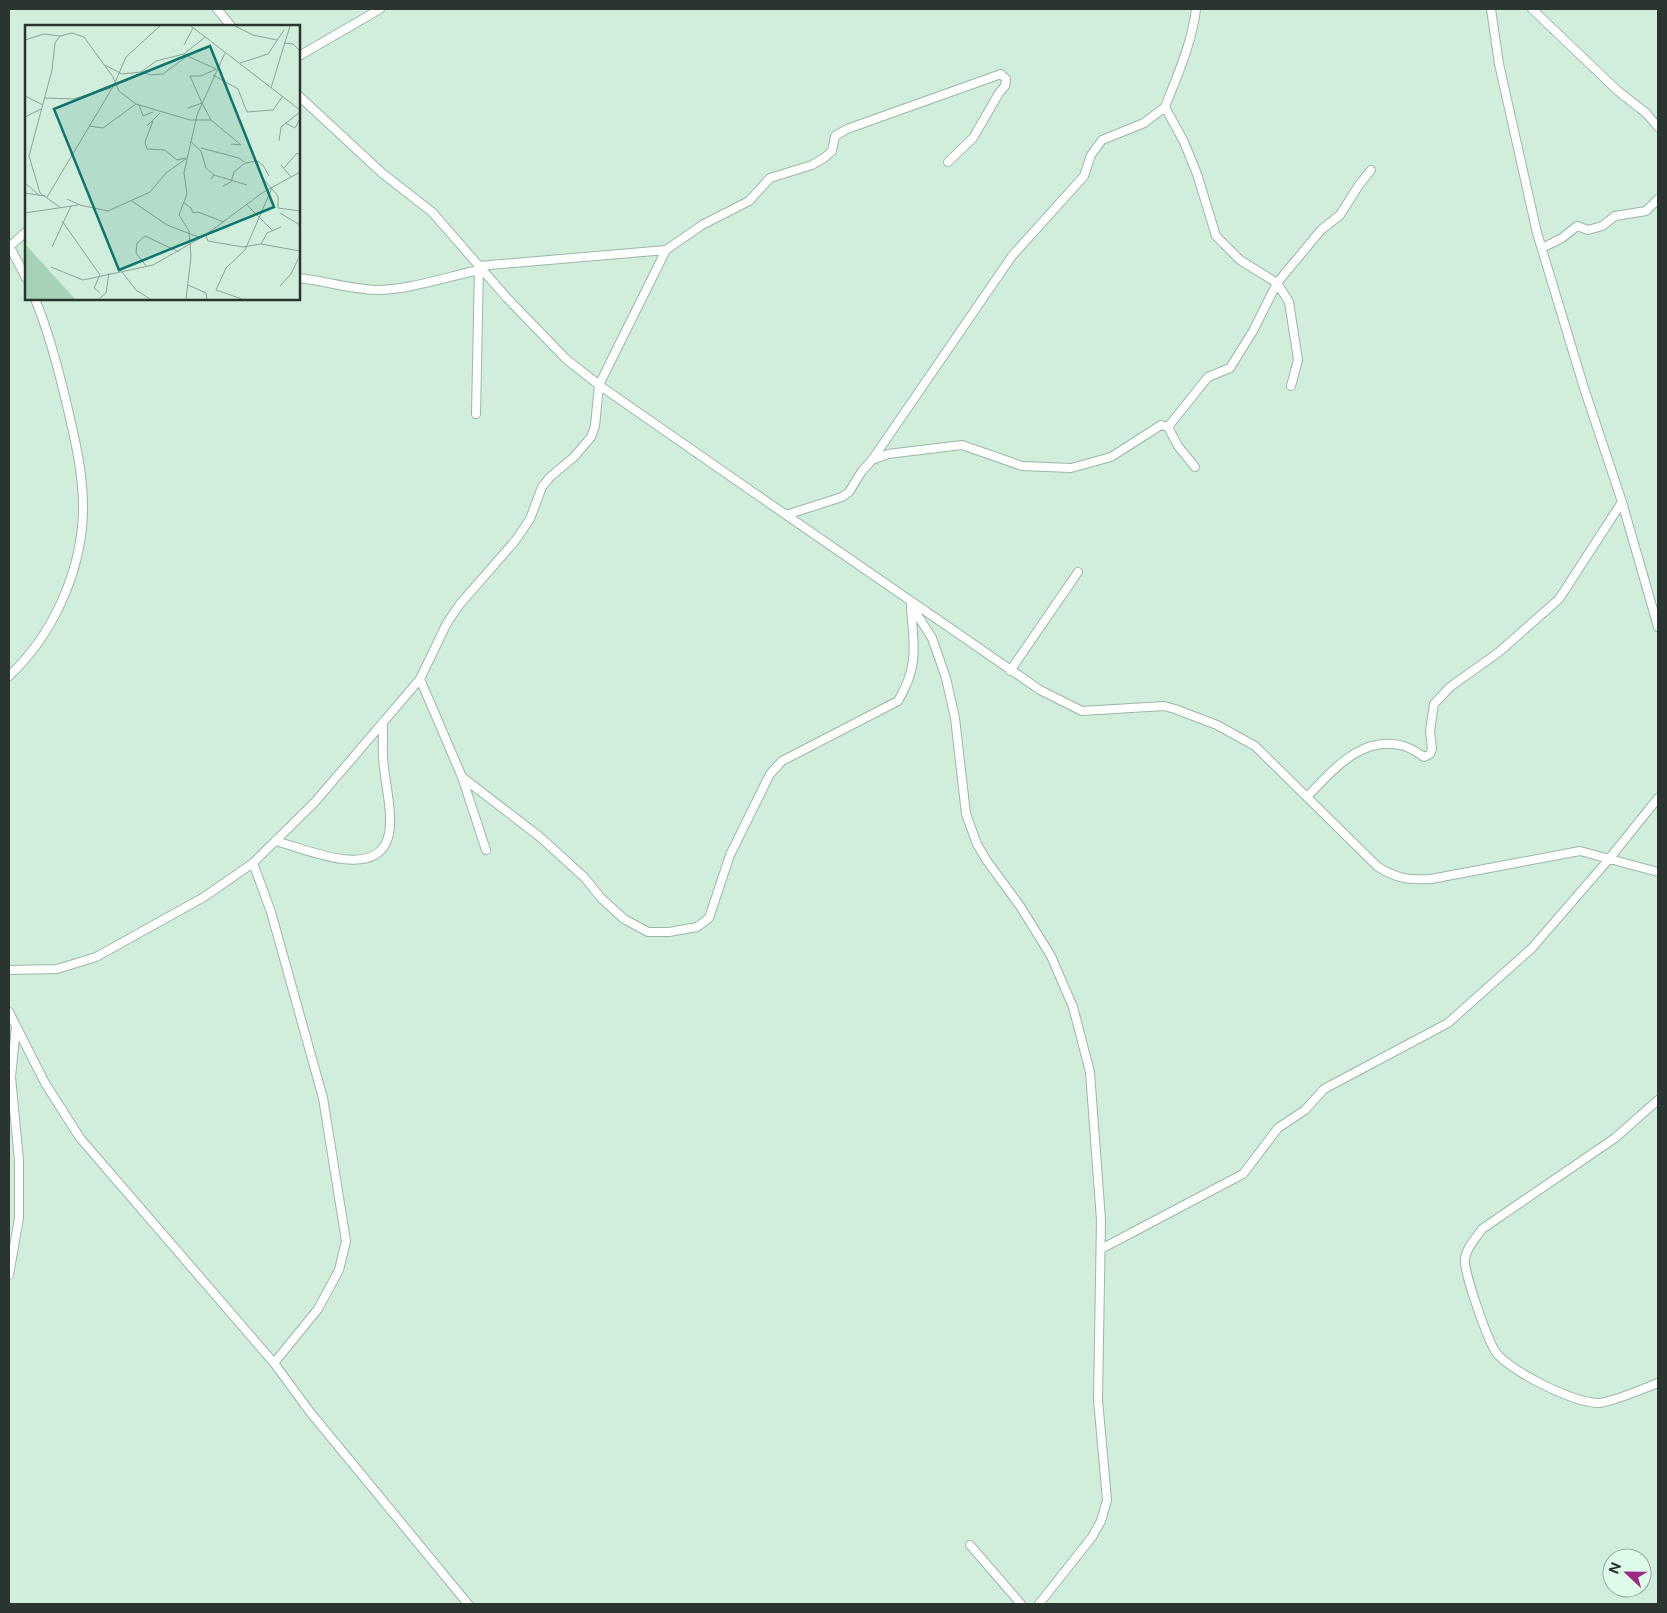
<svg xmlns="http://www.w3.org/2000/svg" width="1667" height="1613" viewBox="0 0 1667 1613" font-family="'Public Sans',sans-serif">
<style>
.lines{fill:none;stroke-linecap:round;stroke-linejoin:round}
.minor-casing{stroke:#9bb8a6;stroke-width:10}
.minor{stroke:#fff;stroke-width:8}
.inset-road{fill:none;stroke:#8da496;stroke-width:1}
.view{fill:#0f766e;fill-opacity:0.15;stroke:#0f766e;stroke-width:2.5}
.inset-edge{fill:none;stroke:#29352e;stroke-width:2.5}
</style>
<rect width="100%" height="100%" fill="#d0eedb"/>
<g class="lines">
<defs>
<path id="minor" d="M217,9l14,17
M1196,9c-4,34 -19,67 -31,98l19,35 13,32 19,62 24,24 37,23 12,19 9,58 -7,26
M1491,9l8,55 38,169 47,155 38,114 36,125
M1532,9l86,82 28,22 12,14
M299,56l81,-47
M299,96l83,77 50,39 75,86 59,61 33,26 151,105 290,200 42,21 82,-5 11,3 42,16 38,21 123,121c20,12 30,13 53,12l149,-28 78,21
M9,245l17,33
M9,247l17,-15
M1542,248l20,-10 15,-12 11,4 14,-4 13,-10 31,-5 12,-12
M299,278c26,3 51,11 77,12 33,0 70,-13 103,-20
M476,414l3,-148 187,-16 36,-25 47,-24 21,-23 42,-13 12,-7 8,-7 3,-15 12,-7 154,-55 5,5 -1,7 -6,7 -26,45 -25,24
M1168,427l40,-50 22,-9 23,-37 24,-48 44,-53 19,-15 19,-30 12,-15
M872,460l140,-204 72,-80 7,-21 11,-15 42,-17 21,-16
M786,515l56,-18 7,-5 13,-21 10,-11 16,-6 74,-9 60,21 49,2 40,-11 50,-32 7,2 10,19 17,21
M911,605l21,33 14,40 9,40 11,96 11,30 10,17 33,45 31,50 22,51 17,65 11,148 -3,180 9,100 -6,21 -9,16 -53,67
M1010,671l68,-99
M9,676c43,-40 72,-103 74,-163 1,-39 -9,-78 -18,-116 -8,-33 -17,-67 -30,-98
M420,679l42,98 24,73
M462,777l78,60 45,41 16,20 23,21 24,13h21l28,-5 12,-9 21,-63 40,-81 12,-13 116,-60c21,-35 16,-55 13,-93
M1307,797c26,-27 55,-63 97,-51 7,2 14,7 20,11l6,-3 2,-5 -2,-18 4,-27 16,-17 49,-35 60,-53 63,-97
M275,841c22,6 45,15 67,18 65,8 47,-50 42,-91 -2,-15 -1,-30 -1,-46
M253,863l18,49 52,186 23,143 -7,29 -21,39 -44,54
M9,970l48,-1 39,-12 108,-60 49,-34 62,-61 105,-123 27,-56 13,-19 55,-63 15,-22 12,-32 8,-10 24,-20 17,-20 4,-11 4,-41 67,-135
M9,1012l36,71 35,55 194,225 36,49 158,192
M1658,1100l-43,38 -133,91c-6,9 -16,19 -17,30 -2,11 24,87 33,96 19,19 72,46 99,48 11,1 48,-15 61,-20
M1101,1249l142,-75 35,-46 27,-18 19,-21 124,-66 84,-75 77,-89 49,-61
M9,1275l10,-57v-57l-8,-84 5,-50
M970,1545l51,59"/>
</defs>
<use href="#minor" class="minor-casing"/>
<use href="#minor" class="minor"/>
</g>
<g transform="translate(25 25)">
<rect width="275" height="275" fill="#d0eedb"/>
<path d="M0,219l50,55h-50z" fill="#a6d2b7"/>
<path class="inset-road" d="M166,1l109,84M210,1l18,9 24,5M0,15l19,-6 16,2M259,18l9,1 7,7M159,20l9,-17M158,29l33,15 -15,7h-11l12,27M215,38l28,-9 16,-24M80,40l17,9 19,-2 15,-11 28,-7 21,-17M117,47l9,3 12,-1 23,-17M188,50l25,14 9,23 26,-2 9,-13M246,63l19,-62M0,71l18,9M20,73l28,1 38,-11M114,80l4,11 10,-4M163,83l14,-5 9,17 30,25 -10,-1M0,92l16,-8M128,96l-8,21 2,7 18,1 12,10 9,-2M260,98l10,5 5,-9M64,101l14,2 33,-24M122,101l13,-13M254,116l2,-14 19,-15M166,117l10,9 5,17 8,7 -3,4M176,123l38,10 5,4M256,140l10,12M259,143l13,-15 3,2M189,150l33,10M240,156l13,15v12l22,3M0,158l14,12M198,161l8,-4 3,-10 11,-9 12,-2 6,4 6,11M0,168l20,3M22,172l67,-112 12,-28 34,-31M42,174l13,6 28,6 42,-19 16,-19 21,-15M107,176l35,24 34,13M159,178l7,5 2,5 5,-1 26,10M221,179l26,26M36,183l-21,-15 -11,-37 23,-86 3,-27 5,-7 12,-3 12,4 29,40 6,14 17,13 54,16h21M0,188l53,-8M255,188l20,12M37,196l38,54 -6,13 6,5M181,211l2,5 35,6 18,-3 39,7M236,219l6,-11 14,-6M27,222l19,-41M26,242l32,13 70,-15 51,-29 58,-43 38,-21M122,242l-11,-14 1,-10 8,-7 34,16M97,247l14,18 14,9M163,260l18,8 1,6M255,261l11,-12 9,-19M75,273l6,-5 3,-20M161,274l5,-42 -2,-26 -10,-16 8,-21 -3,-21 13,-58 28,-62M217,274l-26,-9 10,-22 19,-18 27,-62"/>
<path class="view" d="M185,21l64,161 -155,63 -65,-161z"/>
<rect width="275" height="275" class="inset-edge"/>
</g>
<rect width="1667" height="1613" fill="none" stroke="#29352e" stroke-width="20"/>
<g transform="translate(1627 1573) rotate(292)"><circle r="24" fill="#ddfbe8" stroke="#95ac9e"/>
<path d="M0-4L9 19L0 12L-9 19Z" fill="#9e2a85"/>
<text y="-8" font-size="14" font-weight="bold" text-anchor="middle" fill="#29352e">N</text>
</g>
</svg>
